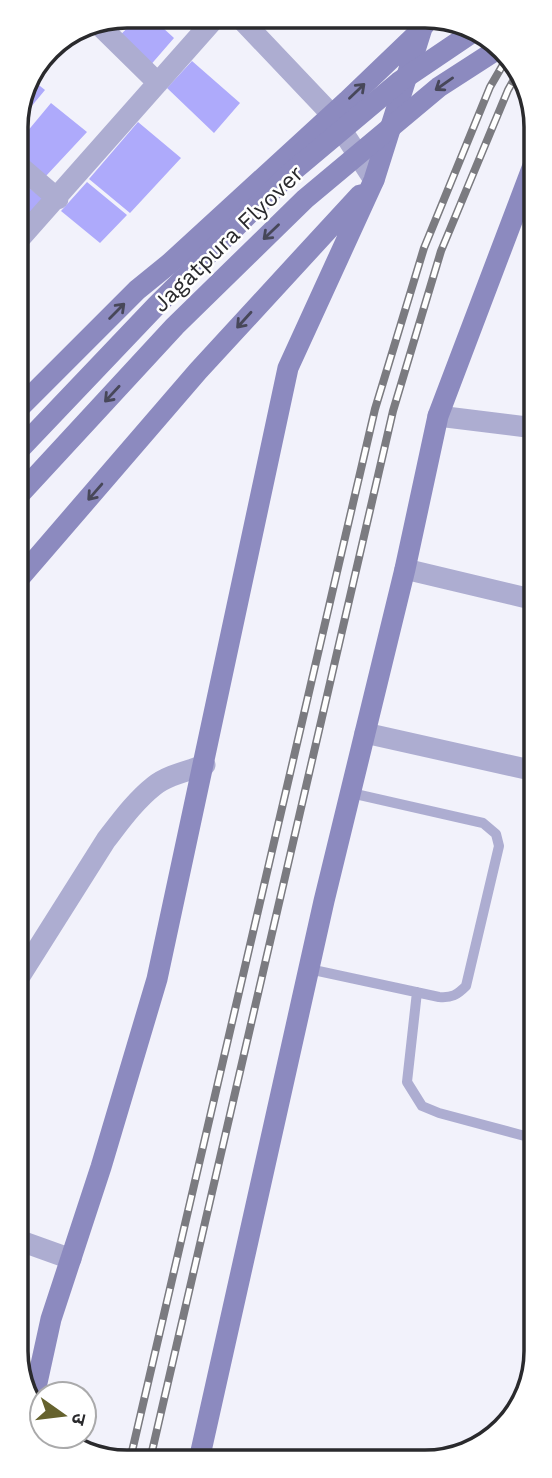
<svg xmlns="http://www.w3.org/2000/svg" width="552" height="1478" viewBox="0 0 552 1478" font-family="'Work Sans','Noto Sans Devanagari',sans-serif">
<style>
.building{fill:#aeaafb}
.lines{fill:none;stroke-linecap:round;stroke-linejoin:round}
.lane{stroke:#adadd1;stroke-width:10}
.street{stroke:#adadd1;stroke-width:21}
.secondary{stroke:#8c8abf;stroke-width:21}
.rail-casing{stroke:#7b7b80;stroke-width:8}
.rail{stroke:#fff;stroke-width:5;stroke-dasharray:16;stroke-linecap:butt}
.secondary-bridge{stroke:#8c8abf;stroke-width:21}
.oneway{stroke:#474759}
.labels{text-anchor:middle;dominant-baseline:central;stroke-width:5;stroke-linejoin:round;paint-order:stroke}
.street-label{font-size:23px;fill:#2a2a2d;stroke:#fff}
.rim{fill:none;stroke:#2a2a2d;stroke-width:3.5}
</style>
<rect width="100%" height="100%" fill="#f2f2fb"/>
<path class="building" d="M140,16h10l24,22 -26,30 -31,-30z
M192,61l48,42 -26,30 -47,-45z
M35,82l10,8 -29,35v-5z
M51,103l36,29 -42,45 -29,-24v-8z
M138,122l43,36 -51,55 -41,-34z
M16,178l29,22 -19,25 -10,-8z
M87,182l40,33 -27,28 -39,-32z"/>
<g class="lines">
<path class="lane" d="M309,969l130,28c13,1 18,-2 27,-11l33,-140 -3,-12 -13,-11 -132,-30
M417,992l-10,90 15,24 17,7 97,26"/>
<path class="street" d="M239,17l93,98 42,65
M100,26l58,57
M16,163l42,36
M16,243l201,-227
M438,416l97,12
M405,569l130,31
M365,733l170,38
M17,981l89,-141c14,-18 29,-39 48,-54 14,-11 34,-15 51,-21
M18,1240l53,19"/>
<path class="secondary" d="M16,411l121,-121 32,-26 178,-163 73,-70
M17,581l181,-210 162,-176
M33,1401l18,-82 50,-152 56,-188 131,-611 86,-188 48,-152 7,-10
M199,1460l125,-559 81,-332 33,-153 96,-253"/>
<defs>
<path id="rail" d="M130,1460l245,-1051 49,-161 66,-161 18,-31
M150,1460l243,-1049 48,-160 67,-161 9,-16"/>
</defs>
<use href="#rail" class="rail-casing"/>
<use href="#rail" class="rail"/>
<path class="secondary-bridge" d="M17,452l139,-146 131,-130 112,-94 74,-50
M17,497l158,-171 130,-127 134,-112 62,-40"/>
</g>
<defs><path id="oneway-shaft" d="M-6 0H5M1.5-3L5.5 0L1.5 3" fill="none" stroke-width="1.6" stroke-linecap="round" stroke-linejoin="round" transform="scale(1.75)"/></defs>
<g class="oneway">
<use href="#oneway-shaft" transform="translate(444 84) rotate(145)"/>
<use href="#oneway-shaft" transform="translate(357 91) rotate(-44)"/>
<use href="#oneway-shaft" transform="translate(271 232) rotate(136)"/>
<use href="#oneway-shaft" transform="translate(117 311) rotate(-45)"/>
<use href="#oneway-shaft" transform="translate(244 320) rotate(132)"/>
<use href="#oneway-shaft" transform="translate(112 394) rotate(133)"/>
<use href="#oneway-shaft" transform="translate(95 492) rotate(131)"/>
</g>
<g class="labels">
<g class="street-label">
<text transform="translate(228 239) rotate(-44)">Jagatpura Flyover</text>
</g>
</g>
<path d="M0 0H552V1478H0ZM127 28H425A99 99 0 0 1 524 127V1351A99 99 0 0 1 425 1450H127A99 99 0 0 1 28 1351V127A99 99 0 0 1 127 28Z" fill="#fff" fill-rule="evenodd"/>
<path class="rim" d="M127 28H425A99 99 0 0 1 524 127V1351A99 99 0 0 1 425 1450H127A99 99 0 0 1 28 1351V127A99 99 0 0 1 127 28Z"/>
<g transform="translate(63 1415) rotate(104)"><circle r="33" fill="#ffffff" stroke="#aaaaab" stroke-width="2"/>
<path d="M0-5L12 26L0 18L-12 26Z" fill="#65622e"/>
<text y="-10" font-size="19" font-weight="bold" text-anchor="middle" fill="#2a2a2d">उ</text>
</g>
</svg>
